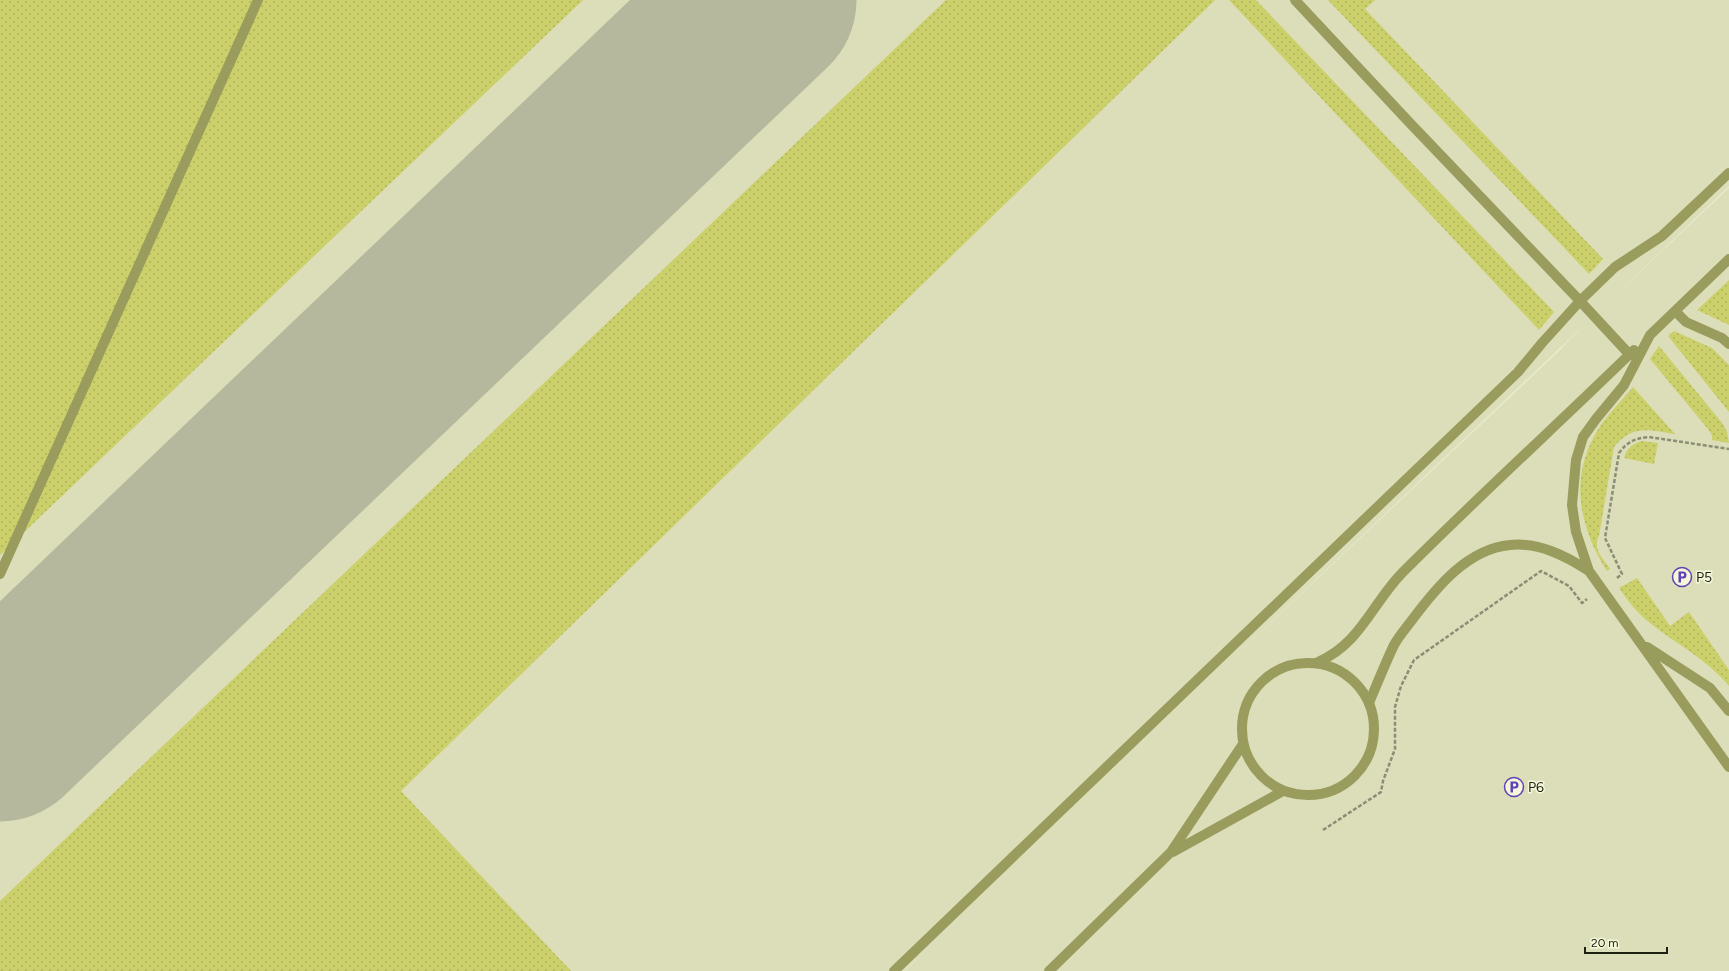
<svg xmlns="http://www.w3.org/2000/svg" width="1729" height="971" viewBox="0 0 1729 971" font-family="Figtree,sans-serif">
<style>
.built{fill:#dbdeb8;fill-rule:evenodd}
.grass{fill:url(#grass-dots)}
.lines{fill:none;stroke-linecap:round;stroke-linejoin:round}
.runway{stroke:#b5b89c;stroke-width:185}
.path{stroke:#8b8d76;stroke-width:2.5;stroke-dasharray:4 2;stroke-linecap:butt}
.service{stroke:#999c5d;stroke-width:10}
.tertiary{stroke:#999c5d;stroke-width:10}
.labels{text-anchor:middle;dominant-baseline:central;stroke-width:3;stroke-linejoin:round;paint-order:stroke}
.poi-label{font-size:14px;fill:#1e1f13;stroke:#f5f8d8;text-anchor:start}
</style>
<defs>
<pattern id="grass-dots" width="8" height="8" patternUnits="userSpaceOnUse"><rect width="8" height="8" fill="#ccd06b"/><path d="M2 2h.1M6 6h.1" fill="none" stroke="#afb25c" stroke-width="1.8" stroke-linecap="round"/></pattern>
</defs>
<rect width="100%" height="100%" fill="#e8ebcb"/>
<path class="built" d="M0,0h1729v186l-125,120 125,-118v783h-824l34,-33 -35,33h-904zM1585,324l-26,27 -371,350z"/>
<path class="grass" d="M0,0h583l-583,555z
M946,0h269l-814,791 170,180h-571v-70z
M1229,0h27l298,312 -15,18z
M1328,0h47l-10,9 238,250 -14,15z
M1729,280v45l-32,-15z
M1674,331l38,17 17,17v47l-61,-76z
M1659,346l64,78 4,8 2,11 -17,-3v-5l-4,-6 -58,-70z
M1633,387l42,47c-27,-4 -42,-10 -61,13l-15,89c-7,13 4,22 11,33l-3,2c-30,-47 -39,-100 -4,-149 9,-12 20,-23 30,-35z
M1642,441l16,2 -4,21 -30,-6c3,-10 8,-14 18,-17z
M1637,578l33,48 19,-14 40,58v16c-22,-27 -53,-42 -79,-63 -13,-10 -22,-22 -31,-35z"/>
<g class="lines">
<path class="runway" d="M0,729l764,-729"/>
<path class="path" d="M1617,578l5,-4 -17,-36 14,-85c8,-11 16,-15 30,-16l80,12
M1323,830l58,-38 2,-11 12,-32v-42l6,-21 13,-26 127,-89 28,15 13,17 5,-4"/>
<path class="service" d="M1295,0l113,121 172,180 50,54
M1729,259l-79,76 -26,50 -28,34 -13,18 -7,23 -4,45 4,27 13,39 140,196
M1675,311l11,11 36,16 7,6
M0,574l258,-574
M1647,647l63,41 19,23
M1318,662c42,-18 54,-58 84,-89 76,-76 155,-148 232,-223
M1369,703c8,-19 16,-39 25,-58 5,-9 12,-17 18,-25 24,-32 55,-71 98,-75 29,-3 56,11 79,26
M894,971l624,-599 24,-29 38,-42 35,-34 47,-31 67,-63"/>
<path class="tertiary" d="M1242 729a66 66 0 1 1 132 0a66 66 0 1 1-132 0Z
M1173,852l110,-61
M1049,971l122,-119 72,-108"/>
</g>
<defs>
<symbol id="parking-ring" viewBox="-11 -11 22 22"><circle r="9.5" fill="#f5f8d8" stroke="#6240b8" stroke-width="1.5"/><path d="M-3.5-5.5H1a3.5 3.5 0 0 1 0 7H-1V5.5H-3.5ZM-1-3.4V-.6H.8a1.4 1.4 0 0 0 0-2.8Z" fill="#6240b8"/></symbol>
</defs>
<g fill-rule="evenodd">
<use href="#parking-ring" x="1671" y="566" width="22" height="22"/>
<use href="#parking-ring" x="1503" y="776" width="22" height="22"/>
</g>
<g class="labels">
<g class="poi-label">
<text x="1696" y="577">P5</text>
<text x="1528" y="787">P6</text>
</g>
</g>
<path d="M1585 947v6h82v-6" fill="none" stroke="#1e1f13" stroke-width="2"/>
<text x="1591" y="947" font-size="12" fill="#1e1f13" stroke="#f5f8d8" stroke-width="3" paint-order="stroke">20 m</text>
</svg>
